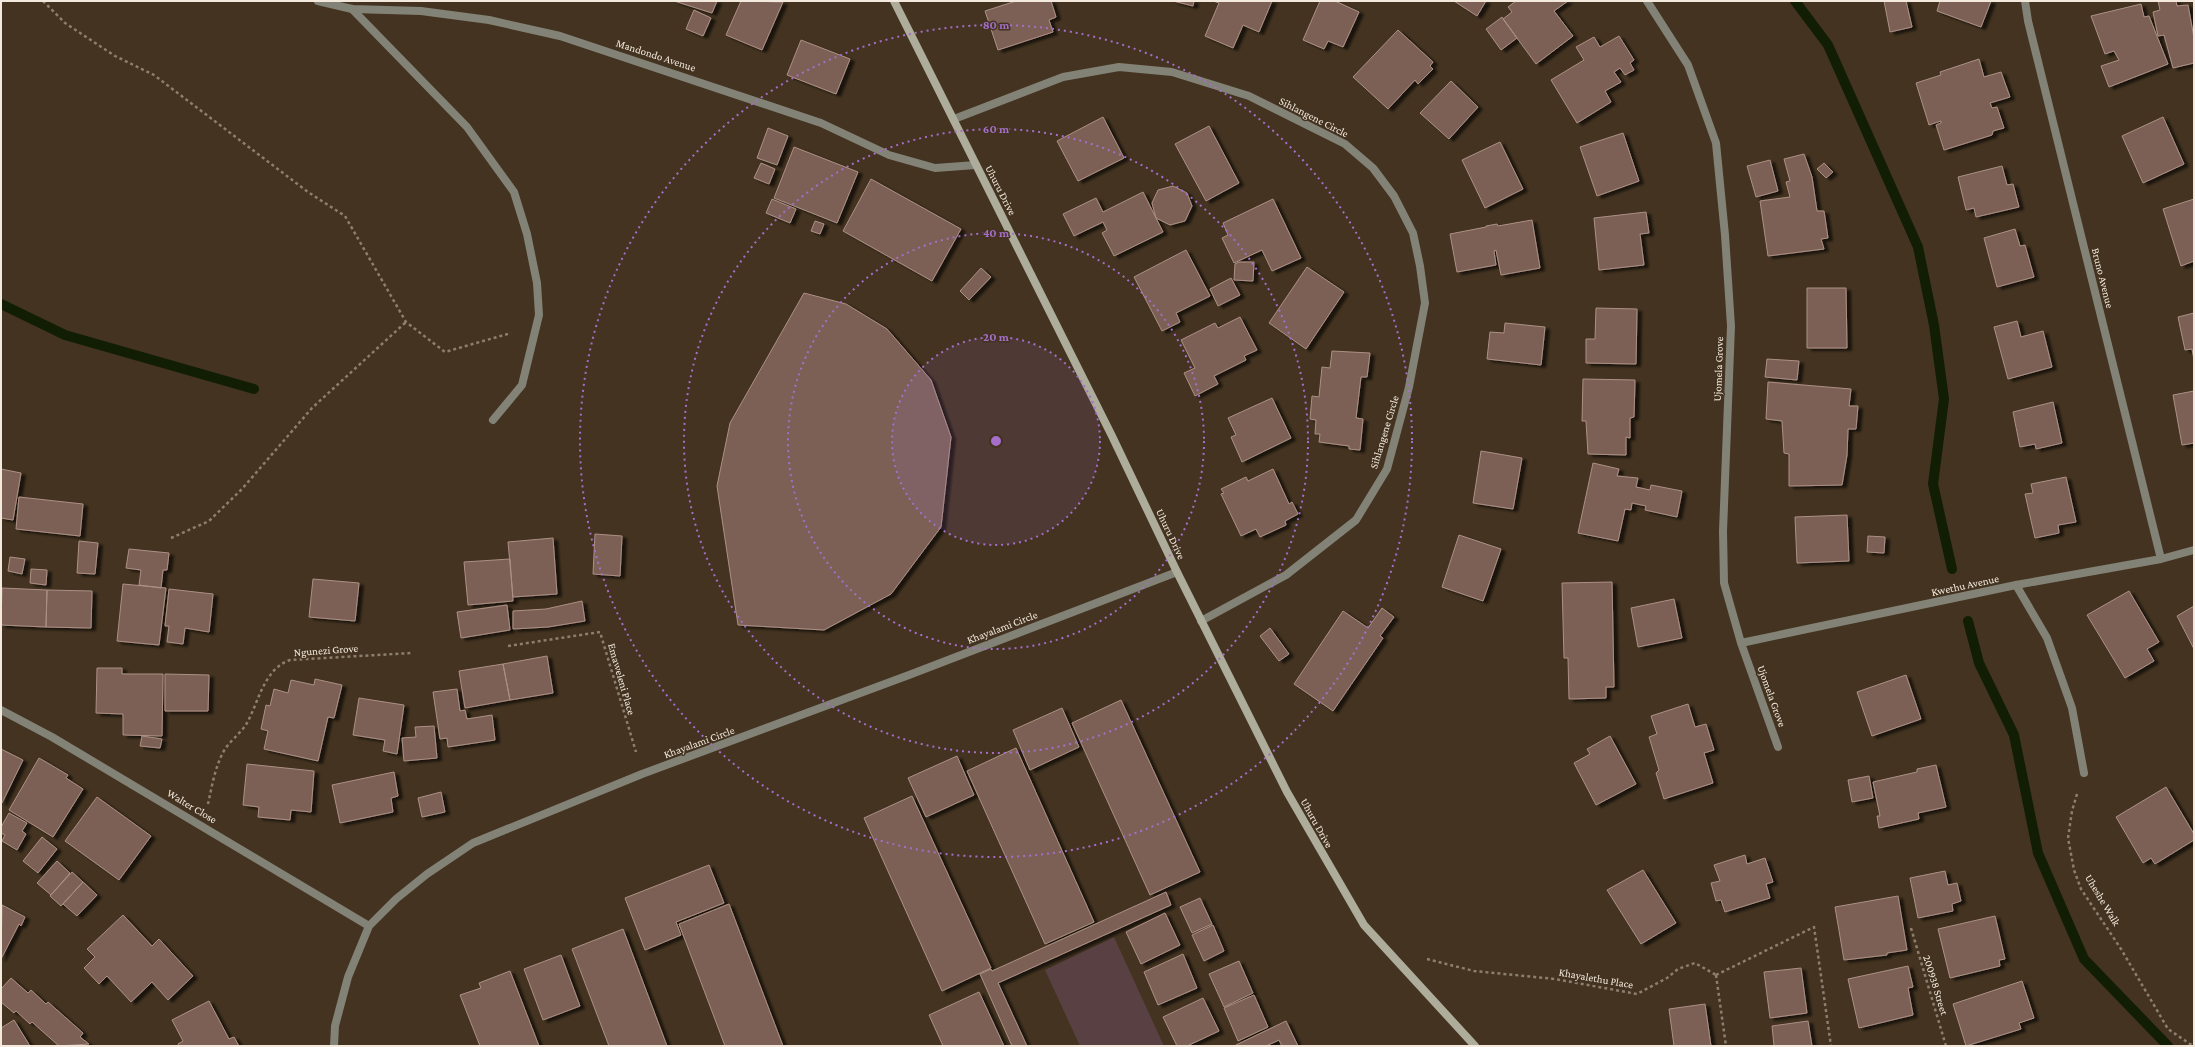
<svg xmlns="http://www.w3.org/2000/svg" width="2195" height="1047" viewBox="0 0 2195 1047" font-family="'Crimson Pro',serif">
<defs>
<filter id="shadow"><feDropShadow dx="4.5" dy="2.5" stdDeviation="1" flood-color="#0009"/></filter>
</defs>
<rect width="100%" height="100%" fill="#433320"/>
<!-- green -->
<path fill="#594042" d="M1114,937L1164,1046H1080L1045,970Z"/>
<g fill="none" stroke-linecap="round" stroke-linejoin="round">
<!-- stream -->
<path stroke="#111e04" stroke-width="10" d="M1795,1L1828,45L1918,247L1934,325L1944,399L1933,484L1952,569
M1,304L65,335L254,389
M1968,621L1979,663L2014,735L2038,853L2084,959L2168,1046"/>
</g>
<!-- building -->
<path fill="#7b6056" stroke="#ad9085" filter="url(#shadow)" d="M674,1H717L712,13Z
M741,1L783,2L762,50L726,35Z
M1016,1H1051L1056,17L1049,20L1053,32L998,50L985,11Z
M1173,1H1194L1193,6Z
M1213,1H1272L1259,32L1243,25L1233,48L1205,36L1219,3Z
M1320,1H1335L1359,12L1343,47L1328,41L1324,49L1303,40Z
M1454,1H1486L1477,16Z
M1516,1H1568L1554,11L1573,36L1536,64L1503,19L1512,12L1508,7Z
M1884,1H1906L1912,27L1890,32Z
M1940,1H1991L1981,27L1937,11Z
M2158,1H2176L2177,6L2188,5L2194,38V63L2173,68L2164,35L2158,36L2153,12L2160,10Z
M2141,4L2144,17L2149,16L2168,64L2109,87L2101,66L2119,60L2114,51L2105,54L2091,16Z
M694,10L711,18L703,36L686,29Z
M1502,17L1517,38L1501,50L1486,29Z
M1398,30L1433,62L1430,66L1433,69L1418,84L1415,80L1388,109L1353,77Z
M1619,36L1634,60L1630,63L1634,70L1625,75L1620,68L1614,72L1621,82L1605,91L1611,102L1577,123L1551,80L1584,60L1576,47L1594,37L1600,47Z
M801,40L850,59L836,94L787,75Z
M1979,59L1984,77L2001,72L2010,97L1990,103L1992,108L1997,107L2004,128L1993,131L1992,135L1944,150L1936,125L1941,123V121L1929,125L1916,83L1941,75L1940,72Z
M1451,81L1478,107L1449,139L1420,113Z
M1103,117L1124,158L1078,181L1057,141Z
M2163,117L2184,164L2143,183L2122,136Z
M1209,126L1239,183L1206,201L1175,144Z
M768,128L788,136L777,165L757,158Z
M1623,133L1639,181L1597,196L1580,147Z
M1500,142L1523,189L1485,208L1462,160Z
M794,147L858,172L837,223L774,198Z
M1804,154L1812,177L1817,211H1824L1828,238L1821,239L1824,249L1768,256L1760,201L1790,197L1786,182L1790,181L1784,159Z
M1770,160L1778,191L1756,197L1747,166Z
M761,163L775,169L769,184L754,178Z
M1824,163L1833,172L1826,178L1817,169Z
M2002,166L2007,185L2013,184L2019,207L1976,217L1974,208L1966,210L1958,177Z
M871,179L961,229L932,281L843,231Z
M1173,186L1187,193L1192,206L1185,221L1170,225L1156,218L1152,203L1158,190Z
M1143,192L1163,232L1114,256L1102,233L1107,230L1103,222L1074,236L1063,214L1096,198L1103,212Z
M772,199L796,209L790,223L766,213Z
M1273,199L1301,258L1272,271L1262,250L1234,263L1222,238L1228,235L1223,223Z
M2194,199V261L2181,266L2163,209Z
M1646,212L1649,233L1640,234L1644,265L1599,270L1594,218Z
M1532,220L1540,268L1501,275L1496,250L1494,251L1496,265L1457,272L1450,234L1486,227V226L1497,224L1498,226Z
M815,221L824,224L820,234L811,231Z
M2015,229L2020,246L2025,245L2034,277L1997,287L1984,238Z
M1186,250L1210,296L1176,313L1180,322L1162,331L1134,277Z
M1239,262H1254L1253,281L1234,280L1235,264Z
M1307,267L1344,292L1306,349L1269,323Z
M981,268L991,277L969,300L960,291Z
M1231,278L1240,295L1218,306L1210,289Z
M1807,288H1846L1847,348H1807Z
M804,293L846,304L887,329L931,380L951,437L941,527L891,594L824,630L738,625L717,486L730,423Z
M1596,308L1637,309L1636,364L1586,363V339H1595Z
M2194,313V360L2192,349L2185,350L2178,317Z
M1240,317L1257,350L1244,356L1246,360L1214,376L1218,384L1195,396L1184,373L1195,368L1181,340L1215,323L1218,328Z
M2017,321L2021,337L2043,331L2052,367L2008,379L1994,327Z
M1505,323L1545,327L1541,365L1487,359L1490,332L1504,333Z
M1332,351L1370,353L1367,377H1361L1356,418L1363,419L1360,450L1349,449V446L1319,442L1320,434H1315L1316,420L1310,419L1312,396L1319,397L1322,367L1330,368Z
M1767,359L1799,361L1797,380L1765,377Z
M1583,379L1635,380L1634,417L1630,418V438L1626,437V455L1588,454L1586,421H1582Z
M1768,382L1851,389L1849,406H1858L1856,429H1848L1847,455L1842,485L1789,486V454L1784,453L1782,421L1766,419Z
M2194,391V443L2182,445L2173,395Z
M1272,398L1291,438L1242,462L1231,437L1236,435L1228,418Z
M2053,402L2062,443L2036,449L2035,444L2020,447L2013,412Z
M1481,451L1522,458L1513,509L1473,503Z
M1593,463L1619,469L1617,476L1638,478L1636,487L1650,490L1651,485L1682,491L1677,517L1645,510L1646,506L1632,503L1631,510L1625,509L1618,541L1578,533Z
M1,469L21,473L13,520L1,518Z
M1273,469L1289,504L1292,502L1298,514L1285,521L1286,525L1260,537L1256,529L1241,536L1221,494L1224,493L1221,489L1246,477L1248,481Z
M2066,477L2076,522L2058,525L2059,533L2035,538L2025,494L2033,493L2031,484Z
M19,497L83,504L80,536L16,529Z
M1847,515L1849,561L1797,563L1795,517Z
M595,534L622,536L620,576L593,574Z
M1459,535L1501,549L1483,601L1442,587Z
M1868,536L1885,537L1884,553L1867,552Z
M553,538L557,594L513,597L508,542Z
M79,541L98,543L95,574L77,573Z
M129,549L169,553L167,570H163L161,588L139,585L141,570L126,568Z
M10,557L25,559L22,574L8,571Z
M510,559L513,601L468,605L464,562Z
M31,569L47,570L46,585L30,583Z
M313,579L359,583L355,621L309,617Z
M1612,582L1614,687H1606V698L1569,699L1568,658H1564L1562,583Z
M123,584L166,588L159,645L117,641Z
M2,588L47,590L46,627L1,625Z
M169,589L213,594L209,632L185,628L183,644L167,642L169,626H165Z
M47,590L92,591L91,628L46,627Z
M2129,591L2159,642L2147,649L2154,661L2125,678L2087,615Z
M1674,599L1682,638L1638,647L1631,608Z
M582,601L585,621L548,627L513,629V611L546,609Z
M507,605L510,630L461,638L457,612Z
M2194,606V649L2177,616Z
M1382,608L1394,617L1380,636L1383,638L1333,711L1294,684L1343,611L1368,628Z
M1270,628L1289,654L1279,661L1260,636Z
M547,656L553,693L510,700L503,664Z
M503,664L510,700L465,708L459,671Z
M97,668H122V674H163L162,736L123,735V714L96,713Z
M165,674L209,675L208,711H165Z
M1906,675L1921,719L1872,736L1857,692Z
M315,679L342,685L334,718L328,717L318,761L264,749L268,731L261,729L266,705L270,706L274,689L288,693L291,680L314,685Z
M457,689L460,711L465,710L467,719L492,715L495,740L448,747L447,738L440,739L433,692Z
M359,698L404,705L397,754L383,751L385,740L353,735Z
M1121,700L1200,872L1150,895L1072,723Z
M1688,704L1695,727L1706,724L1714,750L1704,753L1713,783L1664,799L1656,773L1659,770L1649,737L1657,734L1651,716Z
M1062,708L1079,747L1030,770L1013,730Z
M434,726L437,758L404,761L402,738L416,737L415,727Z
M142,736L162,739L160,748L140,746Z
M1610,736L1636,784L1596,805L1574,763L1590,754L1587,749Z
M1016,748L1094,922L1045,944L967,771Z
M1,749L23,760L2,803H1Z
M957,756L974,795L926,817L908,778Z
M39,758L68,775L66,778L83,789L53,837L9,810Z
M247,764L314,771L311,812L291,810L290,820L258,817L259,807L243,805Z
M1936,765L1946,807L1918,813L1919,819L1879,828L1877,816H1880L1873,782L1917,772V769Z
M394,772L398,796L391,798L393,812L340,823L332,785Z
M1869,776L1873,798L1852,802L1848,780Z
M2166,787L2194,834V840L2155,864L2151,858L2143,863L2116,817Z
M441,792L445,812L422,817L418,798Z
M912,796L991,968L942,991L864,818Z
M97,797L151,836L119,880L65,841Z
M9,813L27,823L22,831L26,834L17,850L2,841L5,835L1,833V827Z
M42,837L57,849L38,873L23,861Z
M1745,855L1747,864L1765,858L1773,882L1766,884L1770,898L1725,912L1721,900L1716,901L1711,883L1720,881L1714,865Z
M57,861L70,873L51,895L37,883Z
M709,865L724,903L676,922L681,935L645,950L625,898Z
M1643,870L1676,923L1641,944L1607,890Z
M1945,871L1948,885L1957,883L1961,901L1952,904L1953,911L1918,918L1910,878Z
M72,872L83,882L61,906L50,896Z
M83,882L97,895L77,916L63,904Z
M1166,892L1171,905L998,983L1027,1046H1012L980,974L991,969L992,971Z
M1898,896L1907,950L1887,953V955L1844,960L1835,907Z
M1200,898L1212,924L1192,933L1180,907Z
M729,904L783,1046H725L679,924Z
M2,905L25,917L21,926L19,924L1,959Z
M1165,913L1180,945L1141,964L1126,932Z
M123,915L152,946L159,939L193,976L168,1000L152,982L131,1002L107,976L99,984L84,968L95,957L87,949Z
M1995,916L2005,959L1999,960L2000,966L1950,978L1938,929Z
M1213,925L1224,951L1204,961L1192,935Z
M623,929L667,1046H609L572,949Z
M1183,954L1197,988L1158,1005L1144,972Z
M561,955L580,1006L543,1020L524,969Z
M1239,961L1253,993L1224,1007L1209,974Z
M1908,966L1913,987L1908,988L1913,1015L1859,1028L1848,979Z
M1801,968L1807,1013L1770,1018L1764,972Z
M510,971L539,1046H480L460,995L481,988L479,983Z
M11,978L28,993L31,990L46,1004L48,1002L83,1033L80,1037L89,1044L59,1046L32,1022L30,1024L16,1011L14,1013L1,1002V989Z
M2022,981L2034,1018L2019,1023L2021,1029L1966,1046L1953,1004Z
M979,992L1004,1046H943L929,1015Z
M1254,995L1268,1027L1238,1041L1224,1008Z
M1203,998L1219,1031L1187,1046H1177L1163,1017Z
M209,1001L229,1039L234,1037L239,1046H179L178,1044L183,1041L172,1020Z
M1705,1004L1711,1046H1674L1669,1009Z
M14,1020L30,1046H1V1028Z
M1286,1021L1298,1046H1282L1279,1040L1266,1046H1234Z
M1808,1021L1812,1046H1774L1772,1026Z"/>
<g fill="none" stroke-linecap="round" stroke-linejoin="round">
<!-- path -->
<path stroke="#8d7f6f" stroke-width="2.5" stroke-dasharray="3 3" stroke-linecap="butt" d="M43,1L65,23L115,56L154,75L308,192L345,216L406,322L445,352L511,333
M171,538L209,521L242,489L312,408L406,322
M508,646L600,632L636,752
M2077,794L2072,811L2068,838L2074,870L2081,889L2121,949L2168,1029L2193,1046
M208,804C212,786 215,766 225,749C231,740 241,733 247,723C259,701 264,669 290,660L412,653
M1911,928L1946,1046
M1427,959L1474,971L1555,979L1637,994L1667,978L1678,969L1695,963L1716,975
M1716,975L1814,927L1831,1046
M1716,975L1726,1046"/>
<!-- lane -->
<path stroke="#838276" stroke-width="8" d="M352,9L467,127L514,192L527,234L537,283L539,315L522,385L493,420
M2016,585L2047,638L2072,708L2084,773"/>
<!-- street -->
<path stroke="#838276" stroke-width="8" d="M318,1L352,9L421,11L489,20L560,36L821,123L889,155L935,168L976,165
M1647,1L1688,65L1716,143L1725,235L1731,326L1723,531L1724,583L1741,643L1778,747
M2025,1L2028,21L2161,559
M954,119L1063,77L1119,67L1172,72L1249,96L1345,144L1373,168L1394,196L1413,233L1420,266L1425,303L1409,387L1387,469L1356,520L1286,575L1201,621
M1741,643L2016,585L2161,559L2194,550
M1,710L52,737L369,926
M334,1046L335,1026L348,977L369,926L396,899L427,874L473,843L642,774L909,675L1177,572"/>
<!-- secondary -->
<path stroke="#aeac9a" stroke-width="8" d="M894,1L1112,436L1177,572L1287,792L1364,925L1475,1046"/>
</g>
<!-- distance rings -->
<circle cx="996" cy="441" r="104" fill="#a56eca" fill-opacity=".12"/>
<g fill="none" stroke="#a56eca" stroke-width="2" stroke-dasharray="2 4">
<circle cx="996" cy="441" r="104"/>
<circle cx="996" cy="441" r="208"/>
<circle cx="996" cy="441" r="312"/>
<circle cx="996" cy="441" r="416"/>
</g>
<g text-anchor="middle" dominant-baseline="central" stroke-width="3" stroke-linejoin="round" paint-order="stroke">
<!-- street labels -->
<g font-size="11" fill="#f3e9dd" stroke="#433320">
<text transform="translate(656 55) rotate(18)">Mandondo Avenue</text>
<text transform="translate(1314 117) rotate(27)">Sihlangene Circle</text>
<text transform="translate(1001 190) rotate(63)">Uhuru Drive</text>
<text transform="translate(2103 278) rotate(76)">Bruno Avenue</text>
<text transform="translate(1718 369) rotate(-88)">Ujomela Grove</text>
<text transform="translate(1384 432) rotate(-73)">Sihlangene Circle</text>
<text transform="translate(1171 534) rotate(65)">Uhuru Drive</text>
<text transform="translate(1965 585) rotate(-12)">Kwethu Avenue</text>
<text transform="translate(1002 627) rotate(-21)">Khayalami Circle</text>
<text transform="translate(326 650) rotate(-4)">Ngunezi Grove</text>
<text transform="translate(622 679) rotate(74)">Emaweleni Place</text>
<text transform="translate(1772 696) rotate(70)">Ujomela Grove</text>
<text transform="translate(699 742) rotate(-20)">Khayalami Circle</text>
<text transform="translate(192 806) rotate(31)">Walter Close</text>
<text transform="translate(1317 823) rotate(61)">Uhuru Drive</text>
<text transform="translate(2103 900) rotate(59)">Uheshe Walk</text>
<text transform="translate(1596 978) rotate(10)">Khayalethu Place</text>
<text transform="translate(1936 985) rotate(73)">200938 Street</text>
</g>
</g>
<circle cx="996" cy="441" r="6" fill="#a56eca" stroke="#433320" stroke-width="2"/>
<g font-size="12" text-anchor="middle" font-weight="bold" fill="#a56eca" stroke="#433320" stroke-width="3" stroke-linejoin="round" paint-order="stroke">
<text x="996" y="29">80 m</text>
<text x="996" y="133">60 m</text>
<text x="996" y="237">40 m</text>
<text x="996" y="341">20 m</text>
</g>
<!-- border -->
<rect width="2195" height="1047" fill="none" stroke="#f3e9dd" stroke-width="4"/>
</svg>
